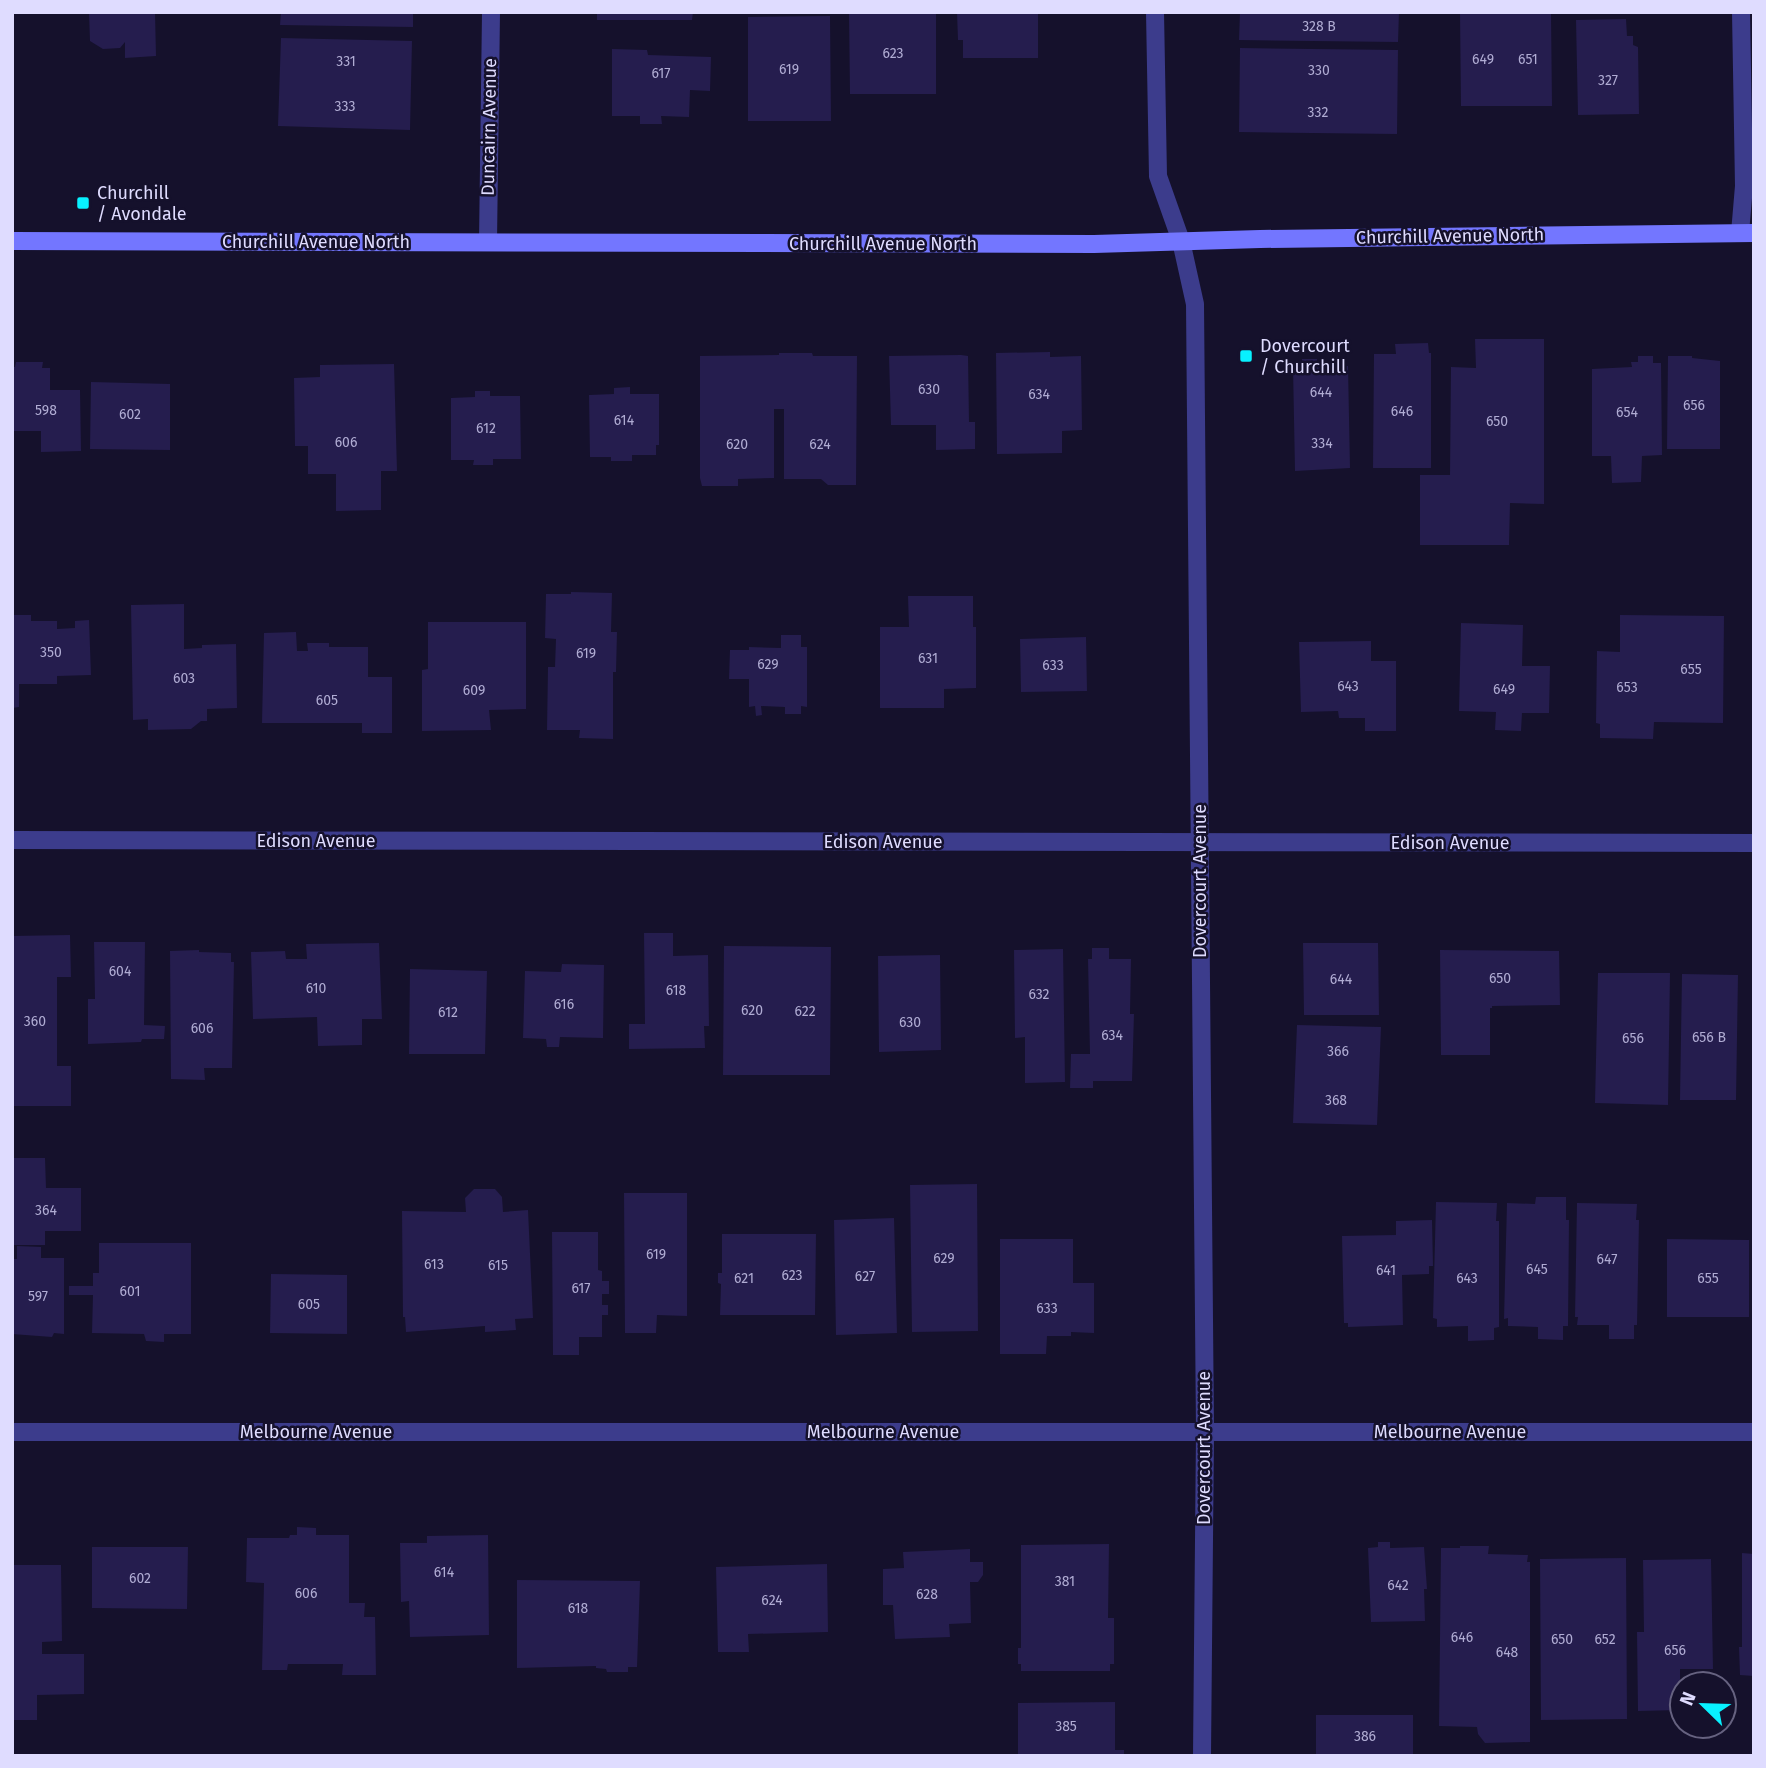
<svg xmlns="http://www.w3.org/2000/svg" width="1766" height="1768" viewBox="0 0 1766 1768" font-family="'Fira Sans',sans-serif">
<rect width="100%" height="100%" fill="#15112c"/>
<!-- building -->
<path fill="#251d4e" d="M89,12H155L156,56L125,58V42L120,48L103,49L90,41Z
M281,12H413V27L280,25Z
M597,12H693L692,20H597Z
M849,12H936V94H850Z
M957,12H1038V58H963V40H958Z
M1240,12H1399L1398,42L1239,40Z
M1460,12H1551L1552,106H1461Z
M830,16L831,121H748V17Z
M1626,19L1627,36H1633V45L1638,47L1639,114L1578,115L1576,20Z
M281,38L412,41L410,130L278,126Z
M1240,48L1398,50L1397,134L1239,132Z
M612,49L647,50L648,55L711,57L710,91L690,90L689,117L661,116L662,124H640V116H612Z
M1475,339H1544V504L1510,503L1509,545H1420V475H1450L1451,367L1476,368Z
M1428,343L1429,353H1431V468H1373L1374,354H1396L1395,344Z
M1050,352V357L1081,356L1082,430L1062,431V453L997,454L996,353Z
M779,353H812L813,356H857L856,485H828L821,479H784V409H774V478L738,479V486H702L700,478V356L779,355Z
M961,355L968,356L969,422H975V449L936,450V425H891L889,356Z
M1638,356H1653V363H1661L1662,455L1642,456L1641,482L1612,483L1611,456H1592V369L1632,367L1631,362H1638Z
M1668,356H1692V358L1720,361V449H1667Z
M1302,359H1317V367L1348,366L1350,468L1295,471L1293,367H1302Z
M16,362H43L42,368H50V390H80L81,451L41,452V431H12V367H15Z
M394,364L397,471H381V510L336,511V474H308V446H295L294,378L320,377V365Z
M91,382L170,384V450L90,449Z
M630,387V394H659V445H656V455H632V461H611V457H590L589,395L614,394V388Z
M475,391H490V396H520L521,459H493V465H473L474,460H451V398L475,397Z
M571,592L612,593L611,632H617L616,672H613V739L579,738L580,730H547L548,667H555L556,639L545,638L546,594H571Z
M908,596H973V627H976V688L944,689V708H880V627H909Z
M184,604V649L202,648V645L236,644L237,708L207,709V721H201L191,729L148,730V719L133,720L131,605Z
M12,615H31V621H57V629L75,628V621L89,620L91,675L57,676V684H19V707L12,708Z
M1620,615L1724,616L1723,723L1654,722L1653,739L1600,738V724L1596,723L1597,651L1620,652Z
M428,622H526V709L489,710L491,730L422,731V670L428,669Z
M1461,623L1523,625L1522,666H1550L1549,713H1522L1521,731L1495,730L1496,712L1459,711Z
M296,632L297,651H308L307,643H329V647H368V677H392V733H362V723H262L264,633Z
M781,635H801V647H807V707L801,706V714H785V707L761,706L762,715L756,716L755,706L749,707V679H729L730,650H749V647L781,648Z
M1086,637L1087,691L1021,692L1020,639Z
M1371,641V661H1396V731H1365V718H1339L1338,711L1301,712L1299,642Z
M644,933H673V956L708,955L709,1026H704L705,1048L629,1049V1024H645Z
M70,935L71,977H57V1066H71V1106H12V936Z
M94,942H145L144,1025L165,1026L164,1039H142L141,1042L88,1044V999H95Z
M379,943L382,1019H362V1045L318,1046L317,1017L253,1019L251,952L285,951L286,959H307L306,944Z
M1303,943H1378L1379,1015H1304Z
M724,946L831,947L830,1075H723Z
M1092,948H1109V959H1131L1130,1014H1134L1132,1081H1093V1088H1070L1071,1054H1090L1088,959H1092Z
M1063,949L1065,1082L1025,1083V1037L1015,1038L1014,950Z
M199,950V952L231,953V962H234L232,1068H204L205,1080L171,1079L170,951Z
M1440,950L1559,951L1560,1005L1492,1006V1008H1490V1055H1441Z
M940,955L941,1050L879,1052L878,956Z
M562,964L604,965L603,1038L560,1037L559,1047H547L546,1039L523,1038L525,971L561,972Z
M410,969L487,971L485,1054H409Z
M1598,973H1670L1668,1105L1595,1103Z
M1682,974L1738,975L1736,1100H1680Z
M1297,1025L1381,1027L1377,1125L1293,1123Z
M12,1158H45L46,1188H81V1231H45V1245H12Z
M977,1184L978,1331L912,1332L910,1185Z
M474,1189H495L502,1197L503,1212L528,1210L533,1318L515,1319L516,1330L485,1332V1326L406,1332L405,1317H403L402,1211L466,1212L465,1198Z
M624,1193H687V1316L657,1315L656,1333H625Z
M1536,1197H1566V1220H1569L1568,1326H1563V1340L1538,1339V1327L1508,1326V1318L1504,1319L1507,1203L1535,1204Z
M1436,1202L1497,1203L1496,1221H1499V1327L1494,1328V1340L1468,1341V1326L1437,1327V1319L1433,1318Z
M1577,1203L1637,1204L1636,1220H1639L1637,1325H1634V1339H1609V1325H1577L1578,1317H1575Z
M894,1218L897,1333L836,1335L834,1220Z
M1432,1220L1433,1266H1429V1274L1402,1275L1403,1325L1348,1327V1323H1344L1342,1236L1396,1235V1221Z
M552,1232H598V1270L602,1271V1281H609V1294H602V1305H608V1315H602V1337H579V1355H553Z
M722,1234H816L815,1315H720L721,1284L718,1283V1273H722Z
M1000,1239H1073V1283H1094V1333L1071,1332V1336H1047L1046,1354H1000Z
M1667,1239L1749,1240V1317H1667Z
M99,1243H191V1334H164V1342L146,1341L144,1334L92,1333L93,1295H69V1286H93V1273H99Z
M17,1246L41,1247V1258H64V1334L54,1333L52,1337L12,1334V1259H17Z
M271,1274L347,1275V1334L270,1333Z
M297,1527L316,1528V1535H349V1603H365L364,1617H375L376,1675H342L343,1664H288L287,1670H262L264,1583L246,1582L247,1538H289L290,1535H297Z
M488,1535L489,1635L410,1637L409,1601L401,1602L400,1543H427V1536Z
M1378,1542H1390V1548L1424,1547L1427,1589H1424L1425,1621L1371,1622L1368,1548L1378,1547Z
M1109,1544L1108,1618H1114V1664H1110V1671H1021V1664H1018V1648H1021V1545Z
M1460,1546H1489L1488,1554L1528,1555L1527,1562H1530V1742L1485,1743L1478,1734L1477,1727L1439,1726L1441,1548H1460Z
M92,1547H188L187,1609L92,1608Z
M970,1549V1562H983V1575L978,1582H970L971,1623L949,1624L950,1637L895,1639L893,1605H883V1569L904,1568L903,1552Z
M1742,1553L1754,1554V1676L1740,1675L1739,1647H1742Z
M1626,1558L1627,1719L1541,1720L1540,1559Z
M1711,1559L1713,1669H1680V1710L1638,1711L1637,1632H1644L1643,1560Z
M827,1564L828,1632L748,1634L749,1652H718L716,1567Z
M12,1565H61L62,1641L42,1642V1654H84V1694L37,1695V1720H12Z
M517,1580L640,1581L637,1667H628V1672H607L606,1669L596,1668V1666L517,1668Z
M1115,1702V1750H1124V1756H1018V1703Z
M1316,1715H1413V1756H1316Z"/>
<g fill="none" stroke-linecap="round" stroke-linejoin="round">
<!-- minor -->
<path stroke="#3c3c8c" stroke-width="18" d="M1155,12L1158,176L1181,241
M1740,233L1744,186L1741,12
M488,242L491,12
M12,840L1754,843
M12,1432H1754"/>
<!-- tertiary -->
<path stroke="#3c3c8c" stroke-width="18" d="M1181,241L1195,304L1205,1432L1202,1756"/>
<!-- secondary -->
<path stroke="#7376ff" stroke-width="18" d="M12,241L1094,244L1260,239L1754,233"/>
</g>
<!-- markers -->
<g fill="#08f1ff" stroke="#15112c" stroke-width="2.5">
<rect x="76" y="196" width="14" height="14" rx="3.5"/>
<rect x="1239" y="349" width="14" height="14" rx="3.5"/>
</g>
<g text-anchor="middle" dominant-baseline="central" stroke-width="5" stroke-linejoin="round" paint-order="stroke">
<!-- number labels -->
<g font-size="14" fill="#b0acd3">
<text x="1319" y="26">328 B</text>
<text x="893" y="53">623</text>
<text x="1483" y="59">649</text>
<text x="1528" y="59">651</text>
<text x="346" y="61">331</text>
<text x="789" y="69">619</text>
<text x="1319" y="70">330</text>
<text x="661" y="73">617</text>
<text x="1608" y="80">327</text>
<text x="345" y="106">333</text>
<text x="1318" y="112">332</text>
<text x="929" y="389">630</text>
<text x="1321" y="392">644</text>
<text x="1039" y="394">634</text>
<text x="1694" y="405">656</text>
<text x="46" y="410">598</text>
<text x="1402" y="411">646</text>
<text x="1627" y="412">654</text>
<text x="130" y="414">602</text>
<text x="624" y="420">614</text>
<text x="1497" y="421">650</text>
<text x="486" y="428">612</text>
<text x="346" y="442">606</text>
<text x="1322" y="443">334</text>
<text x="737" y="444">620</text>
<text x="820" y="444">624</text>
<text x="51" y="652">350</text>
<text x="586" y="653">619</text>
<text x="928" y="658">631</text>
<text x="768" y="664">629</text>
<text x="1053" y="665">633</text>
<text x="1691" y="669">655</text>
<text x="184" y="678">603</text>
<text x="1348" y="686">643</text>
<text x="1627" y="687">653</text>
<text x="1504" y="689">649</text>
<text x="474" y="690">609</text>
<text x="327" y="700">605</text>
<text x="120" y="971">604</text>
<text x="1500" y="978">650</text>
<text x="1341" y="979">644</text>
<text x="316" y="988">610</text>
<text x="676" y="990">618</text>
<text x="1039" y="994">632</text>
<text x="564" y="1004">616</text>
<text x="752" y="1010">620</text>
<text x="805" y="1011">622</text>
<text x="448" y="1012">612</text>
<text x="35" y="1021">360</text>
<text x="910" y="1022">630</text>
<text x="202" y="1028">606</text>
<text x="1112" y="1035">634</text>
<text x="1709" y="1037">656 B</text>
<text x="1633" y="1038">656</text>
<text x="1338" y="1051">366</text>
<text x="1336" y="1100">368</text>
<text x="46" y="1210">364</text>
<text x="656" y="1254">619</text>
<text x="944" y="1258">629</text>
<text x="1607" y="1259">647</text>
<text x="434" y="1264">613</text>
<text x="498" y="1265">615</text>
<text x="1537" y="1269">645</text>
<text x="1386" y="1270">641</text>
<text x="792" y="1275">623</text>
<text x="865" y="1276">627</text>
<text x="744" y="1278">621</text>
<text x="1467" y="1278">643</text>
<text x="1708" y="1278">655</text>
<text x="581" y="1288">617</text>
<text x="130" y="1291">601</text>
<text x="38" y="1296">597</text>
<text x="309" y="1304">605</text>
<text x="1047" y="1308">633</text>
<text x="444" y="1572">614</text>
<text x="140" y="1578">602</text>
<text x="1065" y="1581">381</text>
<text x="1398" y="1585">642</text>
<text x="306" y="1593">606</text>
<text x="927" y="1594">628</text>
<text x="772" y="1600">624</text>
<text x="578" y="1608">618</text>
<text x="1462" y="1637">646</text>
<text x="1562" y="1639">650</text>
<text x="1605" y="1639">652</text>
<text x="1675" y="1650">656</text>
<text x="1507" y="1652">648</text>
<text x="1066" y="1726">385</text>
<text x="1365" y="1736">386</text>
</g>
<!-- street labels -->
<g font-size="18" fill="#dfdcff" stroke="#15112c">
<text transform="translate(489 127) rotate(-89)">Duncairn Avenue</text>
<text transform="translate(1450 236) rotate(-1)">Churchill Avenue North</text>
<text x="316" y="242">Churchill Avenue North</text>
<text x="883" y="244">Churchill Avenue North</text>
<text x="316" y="841">Edison Avenue</text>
<text x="883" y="842">Edison Avenue</text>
<text x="1450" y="843">Edison Avenue</text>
<text transform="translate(1200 881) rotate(-90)">Dovercourt Avenue</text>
<text x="316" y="1432">Melbourne Avenue</text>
<text x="883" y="1432">Melbourne Avenue</text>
<text x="1450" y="1432">Melbourne Avenue</text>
<text transform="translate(1204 1448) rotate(-90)">Dovercourt Avenue</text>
</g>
<!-- poi labels -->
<g font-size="18" fill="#dfdcff" stroke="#15112c" text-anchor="start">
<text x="97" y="193">Churchill<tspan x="97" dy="21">/ Avondale</tspan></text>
<text x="1260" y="346">Dovercourt<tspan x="1260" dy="21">/ Churchill</tspan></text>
</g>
</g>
<!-- border -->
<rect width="1766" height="1768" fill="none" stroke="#dfdcff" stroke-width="28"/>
<!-- north arrow -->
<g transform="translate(1703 1705) rotate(293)"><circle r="33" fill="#15112c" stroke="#666280" stroke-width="2"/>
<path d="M0-5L12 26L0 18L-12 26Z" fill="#08f1ff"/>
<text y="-10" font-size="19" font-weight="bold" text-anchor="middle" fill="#dfdcff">N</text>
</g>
</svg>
